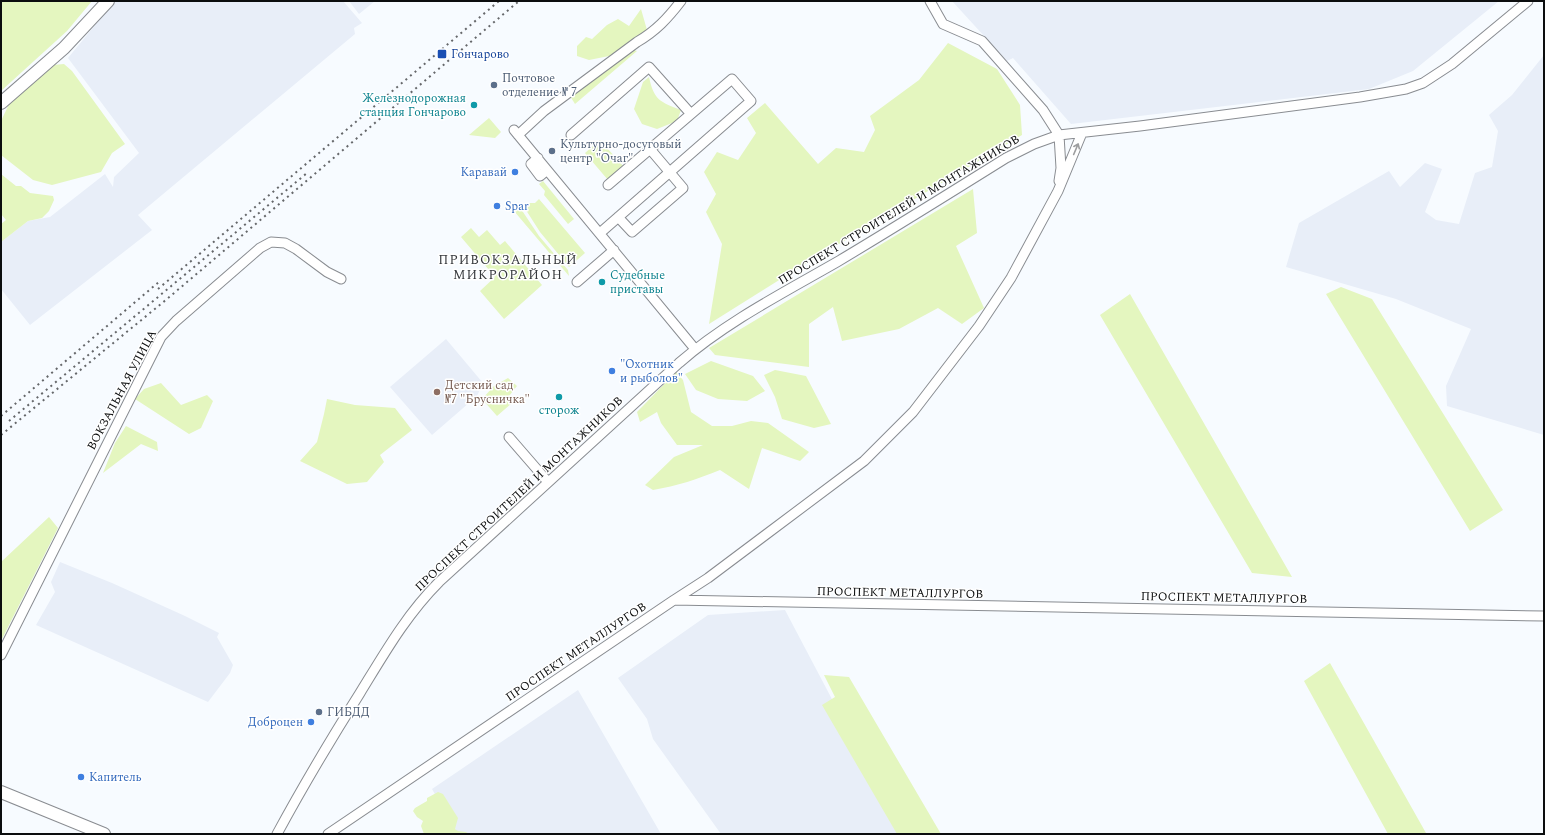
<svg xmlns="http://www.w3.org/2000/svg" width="1545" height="835" viewBox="0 0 1545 835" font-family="Spectral,serif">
<rect width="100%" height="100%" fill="#f7fbff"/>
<!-- built -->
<path fill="#e8eef8" d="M115,1H343L362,23L354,28L355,34L138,215L152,230L30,325L1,289V242L28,221L50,217L105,174L113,187L114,177L139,153L68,58Z
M349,1H375L359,14Z
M952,1H1499L1413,71L1369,89L1071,124L1013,58L1007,61Z
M1544,55V435L1447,406L1446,386L1471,329L1396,299L1286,267L1299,223L1389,171L1400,187L1425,163L1442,169L1425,212L1436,220L1459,224L1475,173L1492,167L1498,131L1489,115L1512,95Z
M446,339L483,383L477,396L432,435L390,387Z
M60,562L112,583L185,616L219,633L217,637L233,665L230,673L208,702L36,625L55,592L51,582Z
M785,610L903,834H721L653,739L647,719L618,678L708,615Z
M578,690L661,834H458L432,789Z"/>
<!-- green -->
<path fill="#e4f6bf" d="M1,1H92L67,31L1,91Z
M641,9L647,30L619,54L589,60L577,56V46L586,37L592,39L607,25L618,19L629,26Z
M948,43L997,69L1020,105L1022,135L792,272L709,324L722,244L706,212L716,194L704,172L717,152L738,160L756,133L747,118L765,103L818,164L836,148L864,152L875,130L870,116L919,80Z
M634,50L637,51L575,104L570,96Z
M64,64L72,71L125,144L112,153L101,172L52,185L33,180L1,155V121L10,102L53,65Z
M649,77C654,100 660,102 681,110L677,121L657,129L642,124L634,109L643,82Z
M489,118L501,132L495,138L469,135Z
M600,140L624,167L608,180L585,153Z
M1,174L16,186H21L30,193L53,196L54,200L49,211L42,218L28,221L1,242V224L6,220L1,214Z
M543,181L574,219L568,224L544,195L545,191L539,184Z
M973,189L977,233L956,246L984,308L962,324L938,308L899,329L842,341L833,307L809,324V367L715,355L709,348Z
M539,199L585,253L569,267L540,232L524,207L528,203H535Z
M521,209L539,236L568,270L569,276L514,211Z
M471,228L479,237L487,230L500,245L505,241L542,285L504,319L480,291L495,277L461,237Z
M1341,287L1372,299L1503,510L1470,531L1326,294Z
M1130,294L1292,577L1252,573L1100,315Z
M711,361L753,376L765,391L747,401L718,399L696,390L685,374Z
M775,370L806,376L831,424L814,428L782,419L775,397L764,375Z
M676,372L683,380L691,412L712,426H732L751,421L768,423L809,452L800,461L762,448L749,489L720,470C698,479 677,486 653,490L645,485L674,457L703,445H677L661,423L657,412L640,422L637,412Z
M508,378L517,386L509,396L512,403L497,416L482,399L494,386Z
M161,383L181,405L207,395L213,401L201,428L189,434L135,399L144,389Z
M327,399L355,405L395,408L412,430L380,455L384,462L367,482L347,484L300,461L317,442L324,414Z
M126,426L157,442L158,451L141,444L103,473L115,443Z
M49,517L58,528L1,641V562Z
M1330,663L1426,833L1388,834L1304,681Z
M824,675L849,677L941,834H897L822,705L835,697Z
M438,792L443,794L458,818L455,829L458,831L466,832L469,834H424L421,826L423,821L417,817L413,811L415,808L427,801V798Z"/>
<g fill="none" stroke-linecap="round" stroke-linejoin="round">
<defs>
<path id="minor" d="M930,1L943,24L982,41L1043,110L1059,135L1061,168L1059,181
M514,130L695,349
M518,135L544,111L637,42C656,31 668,18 681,1
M571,135L649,67L691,114
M538,158L531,164L540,176L547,170
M618,217L632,232L683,188L650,149
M600,233L751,101L732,79L608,185
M577,282L614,250
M509,437L548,482
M674,600L708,578L864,461L913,412L979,326L1011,278L1058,191L1082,133
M1,655L161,337L176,321L260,248L271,242L285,243L296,249L327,272L341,279
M277,834C303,786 331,739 360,693C384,654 406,615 439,582L679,363C726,322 783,293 837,262C894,228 950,193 1006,158L1034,144L1059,135L1140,126L1360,97L1406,89L1423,83L1452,64L1528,1
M328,834L674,600L1544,616"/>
<path id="major" d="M1,103L64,48L108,1
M1,792L104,834"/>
</defs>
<!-- minor casing -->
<use href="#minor" stroke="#898c91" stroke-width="11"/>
<!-- major casing -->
<use href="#major" stroke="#898c91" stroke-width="14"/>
<!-- minor -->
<use href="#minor" stroke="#fff" stroke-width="9"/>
<!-- major -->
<use href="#major" stroke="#fff" stroke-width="12"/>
<!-- rail -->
<path stroke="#65676a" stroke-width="2" stroke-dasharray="2 4" stroke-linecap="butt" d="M158,289L499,1
M1,416L160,281
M9,421L307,173
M1,435L167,299L519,1"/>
</g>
<!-- one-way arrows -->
<defs><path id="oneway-shaft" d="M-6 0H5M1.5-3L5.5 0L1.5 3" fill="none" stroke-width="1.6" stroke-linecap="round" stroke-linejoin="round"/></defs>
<use stroke="#9d9e9f" href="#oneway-shaft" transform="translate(1076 149) rotate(-67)"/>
<!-- markers -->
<rect fill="#1a4fb4" stroke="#fff" stroke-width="1.5" x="437" y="49" width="10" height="10" rx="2"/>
<g fill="#5c6f8a" stroke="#fff" stroke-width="1.5">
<circle cx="494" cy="85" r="4"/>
<circle cx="552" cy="151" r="4"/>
<circle cx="319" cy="712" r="4"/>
</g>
<g fill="#0f9aa8" stroke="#fff" stroke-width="1.5">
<circle cx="474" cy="105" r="4"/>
<circle cx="602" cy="282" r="4"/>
<circle cx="559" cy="397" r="4"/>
</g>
<g fill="#3f7fe0" stroke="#fff" stroke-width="1.5">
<circle cx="515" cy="172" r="4"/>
<circle cx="497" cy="206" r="4"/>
<circle cx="612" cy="371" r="4"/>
<circle cx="311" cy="722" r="4"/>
<circle cx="81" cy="777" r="4"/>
</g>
<circle fill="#8d6e63" stroke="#fff" stroke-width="1.5" cx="437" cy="392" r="4"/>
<g text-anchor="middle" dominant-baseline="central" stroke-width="3" stroke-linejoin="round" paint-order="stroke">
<!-- transit labels -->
<g font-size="12" fill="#164399" stroke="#fff" text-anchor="start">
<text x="451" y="54">Гончарово</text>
</g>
<!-- service labels -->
<g font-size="12" fill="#4e5e75" stroke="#fff" text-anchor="start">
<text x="502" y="78">Почтовое<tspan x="502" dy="14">отделение № 7</tspan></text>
<text x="560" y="144">Культурно-досуговый<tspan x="560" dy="14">центр "Очаг"</tspan></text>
<text x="327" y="712">ГИБДД</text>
</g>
<!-- culture labels -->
<g font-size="12" fill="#0d838f" stroke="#fff" text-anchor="end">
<text x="466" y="98">Железнодорожная<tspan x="466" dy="14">станция Гончарово</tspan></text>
<text x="610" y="275" text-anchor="start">Судебные<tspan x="610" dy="14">приставы</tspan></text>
<text x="559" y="410" text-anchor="middle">сторож</text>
</g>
<!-- shop labels -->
<g font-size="12" fill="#366cbe" stroke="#fff" text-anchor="start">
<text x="507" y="172" text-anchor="end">Каравай</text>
<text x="505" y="206">Spar</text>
<text x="620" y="364">"Охотник<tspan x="620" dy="14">и рыболов"</tspan></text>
<text x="303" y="722" text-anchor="end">Доброцен</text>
<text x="89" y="777">Капитель</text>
</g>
<!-- street labels -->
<g font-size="12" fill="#0b0d0e" stroke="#fff">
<text transform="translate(899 210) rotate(-31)">ПРОСПЕКТ СТРОИТЕЛЕЙ И МОНТАЖНИКОВ</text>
<text transform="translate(122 390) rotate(-62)">ВОКЗАЛЬНАЯ УЛИЦА</text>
<text transform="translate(519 494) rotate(-43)">ПРОСПЕКТ СТРОИТЕЛЕЙ И МОНТАЖНИКОВ</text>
<text transform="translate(900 593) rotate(1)">ПРОСПЕКТ МЕТАЛЛУРГОВ</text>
<text transform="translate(1224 598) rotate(1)">ПРОСПЕКТ МЕТАЛЛУРГОВ</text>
<text transform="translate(576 652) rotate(-34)">ПРОСПЕКТ МЕТАЛЛУРГОВ</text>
</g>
<!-- education labels -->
<g font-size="12" fill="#785e54" stroke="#fff" text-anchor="start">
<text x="445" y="385">Детский сад<tspan x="445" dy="14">№7 "Брусничка"</tspan></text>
</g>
<!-- neighbourhood labels -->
<g font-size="13" letter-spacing="1" fill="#36393d" stroke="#fff">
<text x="508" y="260">ПРИВОКЗАЛЬНЫЙ<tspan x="508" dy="15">МИКРОРАЙОН</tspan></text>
</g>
</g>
<!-- border -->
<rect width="1545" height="835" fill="none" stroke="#0b0d0e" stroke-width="4"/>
</svg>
